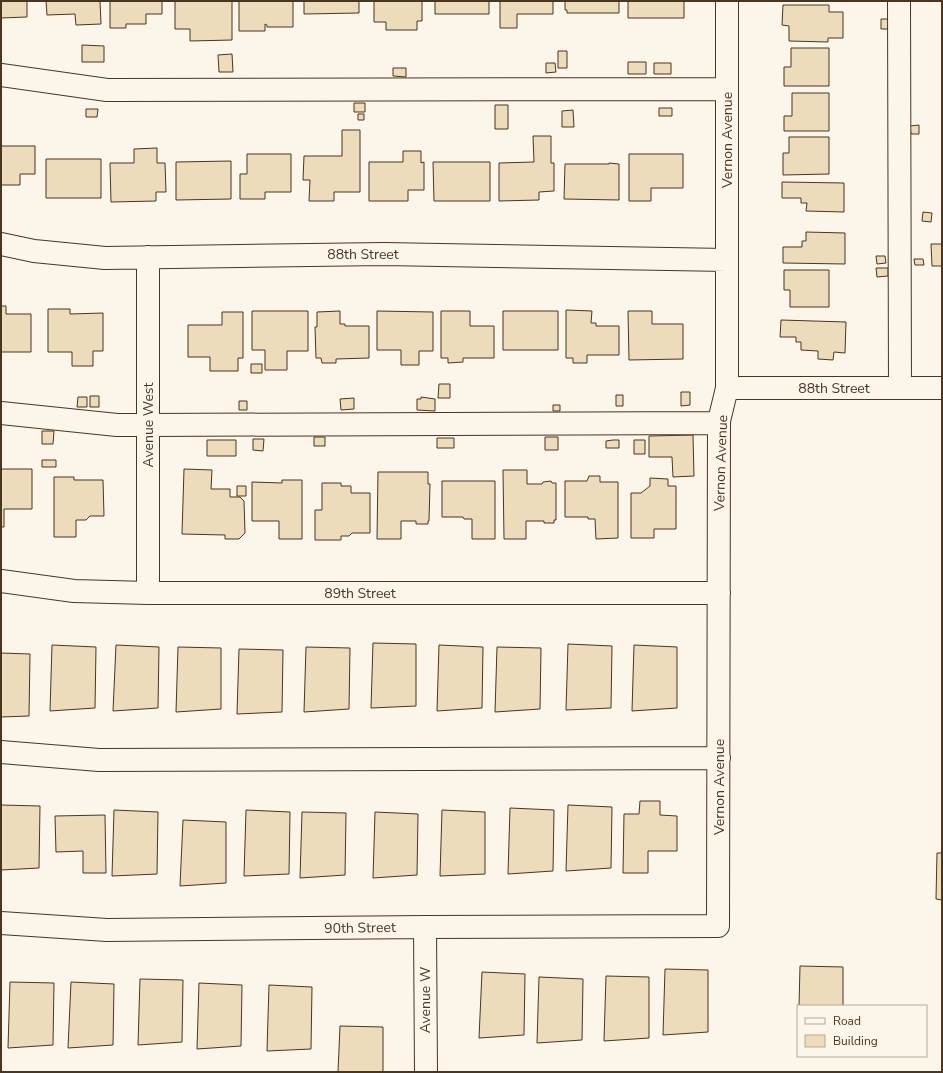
<svg xmlns="http://www.w3.org/2000/svg" width="943" height="1073" viewBox="0 0 943 1073" font-family="'Nunito Sans',sans-serif">
<rect width="100%" height="100%" fill="#fbf6e9"/>
<!-- building -->
<path fill="#ecdcbc" stroke="#4a3520" d="M1,1H27V17L1,18Z
M46,1H100L101,24L76,25L75,14L47,15Z
M110,1H162V14H146V24H126V28H110Z
M175,1H232V40L190,41V29H175Z
M239,1H293V27H267V25L265,24V31H239Z
M304,1H359V13L304,14Z
M374,1H422V21H417V30H386V22H374Z
M435,1H489V14H435Z
M500,1H553V14H517V28H500Z
M565,1H619V13H567V10H565Z
M628,1H684V18H628Z
M783,5H829V12H843V38H828V42L789,41V26L782,25Z
M881,19H889V29H881Z
M82,45L104,46V62H82Z
M791,48H829V86H784V67H791Z
M558,51H567V68H558Z
M232,54L233,72H219L218,55Z
M628,62H646V74H628Z
M546,63H555L556,72L546,73Z
M654,63H671V74H654Z
M393,68H406V77L393,76Z
M792,93H829V131H784V116H792Z
M354,103H365V112H354Z
M495,105H508V129H495Z
M659,108H672V116H659Z
M86,109H98L97,117H86Z
M573,110L574,127H562V111Z
M358,114H364V120H358Z
M919,125V134H911L910,126Z
M342,130H360V192H334V201H309L310,180H303L304,156H342Z
M533,136H551V163H554V191L539,192V200L499,201V163L534,162Z
M789,137H829V174L783,175V153H789Z
M1,146H35V174H20V185H1Z
M157,148V163H165L166,192H156V201L111,202L110,163H134V149Z
M403,151H421V163L424,162V190H408V201H369V162H403Z
M247,154H291V192H265V199H240V174H247Z
M629,154H683V188H651V201H629Z
M46,159H101V198H46Z
M231,161V199L176,200V162Z
M433,162H490V201H434Z
M609,163L619,164V200L564,199L565,164H609Z
M782,182L844,183V212L806,211L807,203H801V198H782Z
M923,212L932,213L931,222L922,221Z
M806,232L845,233V264L783,263V247H802V241H806Z
M931,244H942V266H932Z
M876,256H885L886,263L877,264Z
M914,259H923L924,265H915Z
M876,268H888V276L877,277Z
M784,270H829V307H790V290H784Z
M1,306H6V314H31V352H1Z
M48,309H70V314L103,313V351H93V366H72V352H48Z
M566,310L592,311L591,323H596V326H619V355H587V363H573V358H566Z
M252,311H308V351H287V370H265V350H252Z
M340,311V324H345V326H369V358L336,359V363H322L321,358H316L315,327H317V312Z
M377,311L433,312V351H419V365H401V350H377Z
M441,311H470V326H494V358H463V362L448,363V358H441Z
M503,311H558V350H503Z
M628,311H652V324H683V359L629,360Z
M222,312H243V358H238V371H210V357H188V325H222Z
M781,320L846,322L845,353L834,352L833,360L818,359V351L801,350V342H796V337H780Z
M251,364H262V373H251Z
M439,384H450V398H438Z
M681,392H690V405L681,406Z
M616,395H623V406H616Z
M90,396H99V407H90Z
M78,397H87V407H77Z
M421,397L435,399V411L417,410V399H421Z
M354,398V409L341,410L340,399Z
M239,401H247V410H239Z
M553,405H560V411H553Z
M42,431H54L53,444H42Z
M693,435L694,476L673,477L672,457H649V436Z
M314,437H325V446H314Z
M545,437H558V450H545Z
M437,438H454V448H437Z
M253,439H264L263,451L253,450Z
M207,440H236V456H207Z
M613,440H619V448H606V441Z
M634,440H645V454H634Z
M42,460H56V467H42Z
M1,469H32V509H4V527H1Z
M184,469L212,470L211,489H230V497H240L244,501L245,533L239,539H225V535L182,534Z
M503,470H527V484H542L543,482L551,481L552,483H556V520H554V523H544V521H526V539H504Z
M378,472H428V484H430L429,521H428V524H416V521H401V539H377Z
M589,476H600V482H618V538L596,539L595,519H588V517H565V481H587Z
M54,477H74V480H103L104,516H90L86,520H76V537H54Z
M650,478L668,479V486H676V529H654V538H631V493H641L650,486Z
M282,480H302V539H279V521H252V482L282,483Z
M442,481H495V539H472V519H464L463,517H442Z
M322,483H341V486H351V493H370V533H352L349,536H341V540H315V510H322Z
M237,486H246V496H237Z
M373,643L416,644V706L371,708Z
M568,644L612,646L611,708L566,710Z
M52,645L96,647L95,708L50,711Z
M116,645L159,647L158,708L113,711Z
M439,645L483,647L482,708L437,711Z
M634,645L677,647V708L632,711Z
M178,647L221,648V709L176,712Z
M306,647L350,648L349,709L304,712Z
M497,647L541,648L540,709L495,712Z
M239,649L283,650L282,712L237,714Z
M1,653L30,654L29,716L1,717Z
M640,801H660V815L677,816V851H648V873H623L624,814H639Z
M1,805L40,806L39,868L1,870Z
M568,805L612,807L611,868L566,871Z
M510,808L554,810L553,871L508,874Z
M114,810L158,812L157,874L112,876Z
M246,810L290,812L289,874L244,876Z
M442,810L485,812V874L440,876Z
M302,812L346,813L345,875L300,878Z
M375,812L418,814L417,875L373,878Z
M105,815L106,873H83V851L56,852L55,816Z
M183,820L226,822V883L180,886Z
M937,853H942V900L936,899Z
M800,966L843,967V1006H799Z
M665,969L708,970V1032L663,1035Z
M482,972L525,974L524,1035L479,1038Z
M606,976L649,977V1038L604,1041Z
M539,977L583,979L582,1040L537,1043Z
M140,979L183,980L182,1042L138,1045Z
M10,982L54,983L53,1045L8,1048Z
M71,982L114,984L113,1045L68,1048Z
M199,983L242,985L241,1046L197,1049Z
M269,985L312,987L311,1049L267,1051Z
M340,1026L383,1027V1072H338Z"/>
<g fill="none" stroke-linecap="round" stroke-linejoin="round">
<defs>
<path id="minor" d="M899,1L900,388
M1,75L107,90L727,89
M1,244L34,251L105,258L384,254L727,260
M148,257V593
M727,388H942
M1,413L117,425H148L719,423
M1,581L74,591L148,593H719
M1,752L99,760L719,758
M1,923L107,930L425,927L718,926L719,421L727,388V1
M425,927L426,1072"/>
</defs>
<!-- minor casing -->
<use href="#minor" stroke="#4a3520" stroke-width="24"/>
<!-- minor -->
<use href="#minor" stroke="#fbf6e9" stroke-width="22"/>
</g>
<g text-anchor="middle" dominant-baseline="central" stroke-width="3" stroke-linejoin="round" paint-order="stroke">
<!-- street labels -->
<g font-size="14" fill="#4a3520" stroke="#fbf6e9">
<text transform="translate(727 140) rotate(-90)">Vernon Avenue</text>
<text x="363" y="254">88th Street</text>
<text x="834" y="388">88th Street</text>
<text transform="translate(148 425) rotate(-90)">Avenue West</text>
<text transform="translate(721 463) rotate(-88)">Vernon Avenue</text>
<text x="360" y="593">89th Street</text>
<text transform="translate(719 787) rotate(-90)">Vernon Avenue</text>
<text transform="translate(360 928) rotate(-1)">90th Street</text>
<text transform="translate(425 1000) rotate(-90)">Avenue W</text>
</g>
</g>
<!-- border -->
<rect width="943" height="1073" fill="none" stroke="#4a3520" stroke-width="4"/>
<!-- legend -->
<rect x="797" y="1005" width="130" height="52" fill="#fbf6e9" stroke="#b4a999"/>
<rect x="805" y="1018" width="20" height="6" fill="#fbf6e9" stroke="#b4a999"/>
<text x="833" y="1025" font-size="12" fill="#4a3520">Road</text>
<rect x="805" y="1035" width="20" height="12" fill="#ecdcbc" stroke="#b4a999"/>
<text x="833" y="1045" font-size="12" fill="#4a3520">Building</text>
</svg>
